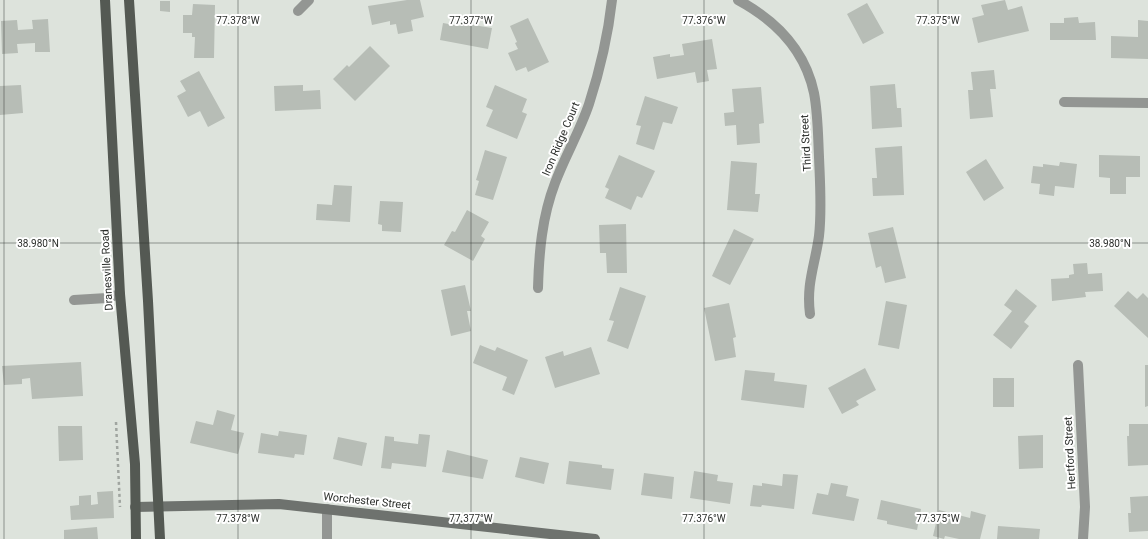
<svg xmlns="http://www.w3.org/2000/svg" width="1148" height="539" viewBox="0 0 1148 539" font-family="Roboto,sans-serif">
<rect width="100%" height="100%" fill="#dde3dc"/>
<!-- building -->
<path fill="#b7bdb6" d="M407,0H420L424,17L411,20L413,31L398,34L396,24L390,25V21L372,25L368,6Z
M1005,0L1008,10L1022,6L1029,31L978,43L972,18L984,15L981,5Z
M160,1H170V12L160,11Z
M867,3L884,33L863,44L847,14Z
M193,4L215,5L214,58H194L195,37H192V33H183V15H192Z
M1078,17L1079,23L1095,22L1096,40H1050V23H1064V18Z
M528,18L549,62L528,72L526,67L516,71L508,53L518,49L515,43L517,42L510,26Z
M48,19L50,52H35V43L17,44L18,53L2,54L1,21L17,20L18,30L33,29L32,20Z
M1138,20L1148,21V59L1111,58V36L1138,37Z
M443,23L460,26L461,23L492,28L488,49L440,40Z
M712,39L717,69L707,70L709,81L697,83L695,72L657,79L653,57L670,54V57L684,55L682,44Z
M370,46L390,66L355,101L333,79L347,65L349,67Z
M994,70L996,89H990L993,117L970,119L968,90H973L971,72Z
M199,71L225,118L208,127L200,111L188,117L177,96L186,91L180,81Z
M895,84L897,108H901L902,127L872,129L870,86Z
M21,85L23,113L0,115V86Z
M303,85V91L320,90L321,109L275,111L274,86Z
M495,85L527,99L522,112L527,114L517,139L486,126L493,110L486,107Z
M761,87L764,123L759,124L760,143L737,145L736,125L725,126L724,113L734,112L732,89Z
M645,96L678,107L672,124L663,122L654,150L636,144L641,126L636,125Z
M902,146L904,195L873,196L872,178H877L875,148Z
M485,150L507,157L493,200L475,195L479,181L476,180Z
M619,155L655,171L642,198L637,196L631,210L605,198L609,189L605,187Z
M1099,155L1140,156V177H1126V194H1110V178L1099,177Z
M986,159L1004,188L984,201L966,172Z
M731,161L757,163L755,194H760L758,212L727,210Z
M1060,162L1077,164L1074,188L1055,186L1054,196L1039,194L1040,184L1031,183L1033,166L1043,167V164L1059,166Z
M334,185L352,186L350,222L316,220L317,204L332,205Z
M380,201L403,202L401,232L382,231V225L378,224Z
M467,210L489,222L481,236L485,239L473,261L444,245L452,231L455,232Z
M626,224L627,273H607L606,253H600L599,225Z
M893,227L906,278L885,283L881,266L876,268L868,233Z
M734,229L754,239L730,285L712,276Z
M1087,263L1088,274L1102,273L1103,291L1085,292L1086,297L1052,301L1051,279L1069,278V275L1074,274L1073,264Z
M465,285L471,311H467L471,331L451,336L441,290Z
M620,287L646,296L628,349L607,341L614,321L609,320Z
M1016,289L1037,306L1024,322L1029,326L1011,349L993,335L1012,311L1004,305Z
M1128,291L1137,299L1143,293L1148,298V338L1114,306Z
M886,301L907,305L899,349L878,345Z
M729,303L736,337L733,338L736,357L715,361L704,308Z
M480,345L495,351L497,347L528,360L514,395L502,390L507,377L473,363Z
M591,347L600,374L555,388L545,357L563,351L564,356Z
M81,362L83,396L32,399L30,378L22,379V384L4,385L2,366Z
M1145,365H1148V406L1145,407Z
M865,368L876,390L856,401L859,405L842,414L828,388Z
M745,370L775,373L774,381L807,385L804,408L741,400Z
M993,378H1014V407H993Z
M217,410L235,415L231,430L244,433L238,454L190,443L196,421L213,425Z
M1129,424H1148V465L1128,466L1127,436H1129Z
M58,426H82L83,460L59,461Z
M279,431L307,435L304,455L295,454L294,458L258,453L261,433L278,436Z
M419,434L430,435L426,467L392,463L391,469L381,468L385,436L394,437V441L418,444Z
M1043,435V468L1019,469L1018,436Z
M338,437L367,443L362,466L333,459Z
M447,450L488,460L483,479L442,472Z
M520,457L549,463L544,484L515,477Z
M569,461L602,465V468L614,469L611,490L566,484Z
M694,471L718,475L717,481L733,483L730,504L690,498Z
M644,473L674,477L672,499L641,495Z
M783,474L798,475L794,509L762,505L761,507L750,506L753,485L762,486V483L782,486Z
M831,483L848,486L846,496L859,499L854,521L812,514L817,493L828,495Z
M113,491L114,518L71,520L70,506L79,505V496L91,495V505L98,504L97,492Z
M1148,496V531L1129,532L1128,513H1131L1130,497Z
M881,500L921,509L917,530L887,524V521L877,519Z
M939,510L970,518L971,511L986,515L980,539H959L945,536L944,539L933,536Z
M998,526L1040,529L1039,539H997Z
M97,527L98,539H64V530Z"/>
<g fill="none" stroke-linecap="round" stroke-linejoin="round">
<!-- path -->
<path stroke="#a0a5a0" stroke-width="2.5" stroke-dasharray="3 3" stroke-linecap="butt" d="M116,422L120,507"/>
<!-- street -->
<path stroke="#939693" stroke-width="10" d="M738,0C775,20 805,50 814,93C818,114 818,136 819,157C820,183 822,210 819,236C815,265 806,284 810,314
M298,11L309,0
M1064,102L1148,103
M538,288C539,252 542,217 555,183C565,156 580,131 589,104C600,70 608,36 612,0
M74,300L107,298L120,294
M1078,365L1085,507L1083,539
M327,539V509"/>
<!-- secondary -->
<path stroke="#6e726e" stroke-width="10" d="M135,507L279,504L595,539"/>
<!-- primary -->
<path stroke="#545953" stroke-width="10" d="M105,0L120,294L135,464L136,539
M129,0L148,301L160,539"/>
</g>
<!-- ticks -->
<path fill="none" stroke="#2b2e2b" stroke-width="1" stroke-opacity="0.45" d="M4,0V539M238,0V539M471,0V539M704,0V539M938,0V539M0,243H1148"/>
<g text-anchor="middle" dominant-baseline="central" stroke-width="4" stroke-linejoin="round" paint-order="stroke">
<!-- street labels -->
<g font-size="11" fill="#2b2e2b" stroke="#fff">
<text transform="translate(561 139) rotate(-67)">Iron Ridge Court</text>
<text transform="translate(806 143) rotate(-93)">Third Street</text>
<text transform="translate(107 270) rotate(-93)">Dranesville Road</text>
<text transform="translate(1070 453) rotate(-93)">Hertford Street</text>
<text transform="translate(367 501) rotate(6)">Worchester Street</text>
</g>
</g>
<g font-size="10" text-anchor="middle" fill="#2b2e2b" stroke="#fff" stroke-width="4" stroke-linejoin="round" paint-order="stroke">
<text x="238" y="24">77.378°W</text>
<text x="471" y="24">77.377°W</text>
<text x="704" y="24">77.376°W</text>
<text x="938" y="24">77.375°W</text>
<text x="38" y="247">38.980°N</text>
<text x="1110" y="247">38.980°N</text>
<text x="238" y="522">77.378°W</text>
<text x="471" y="522">77.377°W</text>
<text x="704" y="522">77.376°W</text>
<text x="938" y="522">77.375°W</text>
</g>
</svg>
